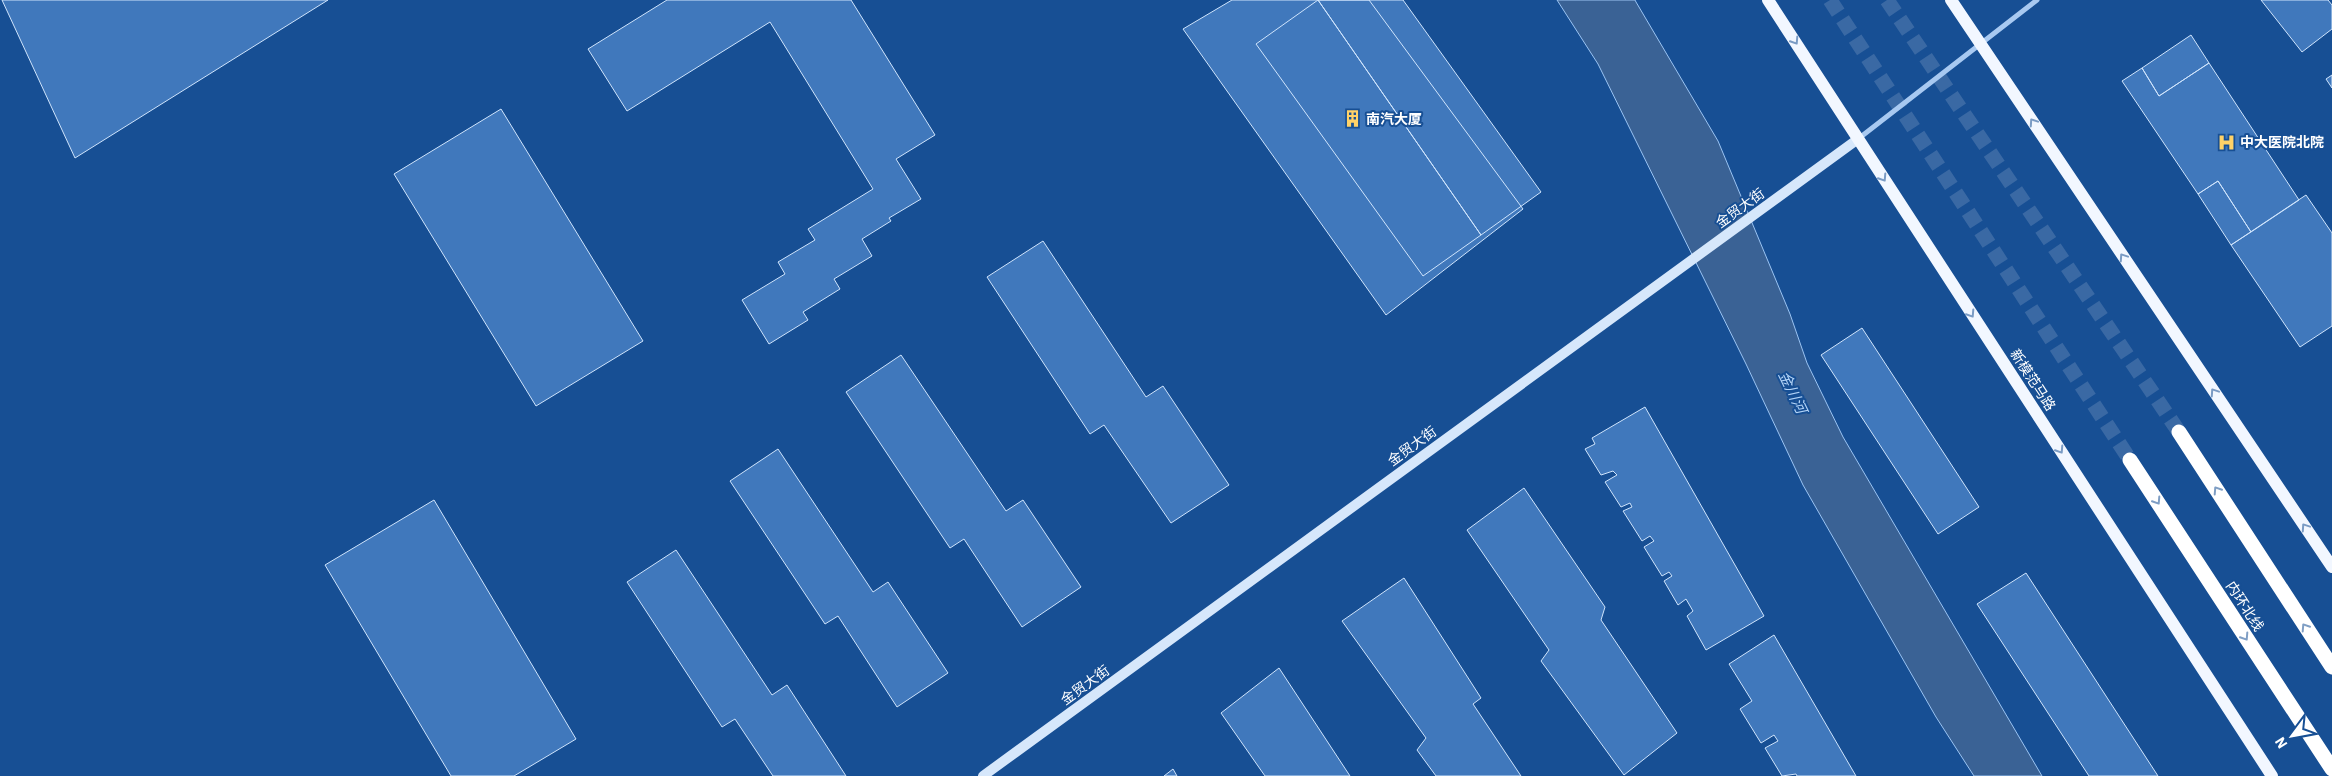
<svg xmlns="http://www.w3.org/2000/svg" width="2332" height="776" viewBox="0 0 2332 776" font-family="'IBM Plex Sans','Noto Sans SC',sans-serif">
<rect width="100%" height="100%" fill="#174f94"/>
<!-- water -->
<path fill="#3a6295" stroke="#9bc4f3" d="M1557,0H1635L1636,2L1718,141L1790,314L1807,363L1843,437L2042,776H1974L1936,717L1803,485L1746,364L1598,64Z"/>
<!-- building -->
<path fill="#4078bc" stroke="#cfe4fc" d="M2,0H328L75,158Z
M667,0H851L935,135L896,159L921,199L889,218L891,221L862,239L872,256L834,279L840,289L803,312L808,320L769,344L742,300L785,274L778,262L815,240L808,229L873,189L770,22L627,111L588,49Z
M1232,0H1369L1523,209L1386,315L1183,29Z
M1318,0L1481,235L1423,276L1256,44Z
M1318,0H1403L1541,192L1481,235Z
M2261,0H2328L2332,5V29L2302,52Z
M2191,35L2209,63L2159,96L2142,68Z
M2209,63L2299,200L2251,232L2218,181L2198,194L2122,81L2142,68L2159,96Z
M2332,75V88L2326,79Z
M501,109L643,341L536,406L394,174Z
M2218,181L2251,232L2231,245L2198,194Z
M2306,195L2332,233V326L2300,347L2231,245Z
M1043,241L1146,397L1163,386L1229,485L1171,523L1104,425L1090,434L987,277Z
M1862,328L1979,507L1938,534L1821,355Z
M901,355L1006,511L1023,500L1081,587L1022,627L964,539L950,548L846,392Z
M1645,407L1764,616L1706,650L1687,616L1693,611L1686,599L1678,605L1664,581L1672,576L1669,572L1662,576L1644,547L1654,541L1650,536L1642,541L1623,511L1632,507L1630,503L1621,507L1605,482L1617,475L1613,471L1601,475L1585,449L1595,444L1592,438Z
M778,449L873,592L888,582L948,673L897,707L838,616L825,624L730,481Z
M1524,488L1605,607L1601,620L1677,733L1624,775L1541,661L1549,650L1467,530Z
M434,500L576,739L514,776H451L325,565Z
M676,550L772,695L787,685L846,776H773L735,719L722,727L627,582Z
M2026,573L2158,776H2089L1977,604Z
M1404,578L1481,698L1473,704L1521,776H1436L1417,750L1426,738L1342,621Z
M1774,635L1856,776H1797L1796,774L1782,776L1765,748L1778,741L1774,735L1761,743L1740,709L1752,701L1729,664Z
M1279,668L1350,776H1265L1221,713Z
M1173,769L1177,776H1164Z"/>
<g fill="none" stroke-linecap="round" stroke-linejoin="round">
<!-- highway-tunnel -->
<path stroke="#3a69a4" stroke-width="15" stroke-dasharray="15 8" stroke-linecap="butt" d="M1830,0L2130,460
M1887,0L2179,432"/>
<!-- street -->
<path stroke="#a8c9f1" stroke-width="5" d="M1858,139L2037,0"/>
<!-- secondary -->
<path stroke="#d6e7fb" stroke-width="10" d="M983,776L1858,139"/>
<!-- primary -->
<path stroke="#f2f7ff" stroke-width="12" d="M1768,0L2272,776
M1951,0L2332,567"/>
<!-- highway -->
<path stroke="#fff" stroke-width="15" d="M2179,432L2332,667
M2130,460L2332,769"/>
</g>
<!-- one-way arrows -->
<defs><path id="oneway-chevron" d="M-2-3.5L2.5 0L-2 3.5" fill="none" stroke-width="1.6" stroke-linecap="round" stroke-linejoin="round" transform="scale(1.25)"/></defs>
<g stroke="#7a9bc4">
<use href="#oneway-chevron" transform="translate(1795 41) rotate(57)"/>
<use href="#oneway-chevron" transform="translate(2033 122) rotate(-124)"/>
<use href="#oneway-chevron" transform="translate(1883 178) rotate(57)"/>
<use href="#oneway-chevron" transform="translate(2123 257) rotate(-124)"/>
<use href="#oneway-chevron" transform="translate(1971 314) rotate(57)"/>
<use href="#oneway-chevron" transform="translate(2214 392) rotate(-124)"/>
<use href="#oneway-chevron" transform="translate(2060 450) rotate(57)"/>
<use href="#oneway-chevron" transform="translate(2305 527) rotate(-124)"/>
</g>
<g stroke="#7f9ec4">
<use href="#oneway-chevron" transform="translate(2217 490) rotate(-123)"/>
<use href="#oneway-chevron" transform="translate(2157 501) rotate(57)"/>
<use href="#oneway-chevron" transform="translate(2305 627) rotate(-123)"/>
<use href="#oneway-chevron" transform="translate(2245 637) rotate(57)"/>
</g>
<!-- icons -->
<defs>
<symbol id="building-bare" viewBox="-9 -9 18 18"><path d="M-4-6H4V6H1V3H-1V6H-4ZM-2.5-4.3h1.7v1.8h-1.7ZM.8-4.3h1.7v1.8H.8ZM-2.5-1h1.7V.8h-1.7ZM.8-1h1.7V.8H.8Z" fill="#ffd268" stroke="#174f94" stroke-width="2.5" paint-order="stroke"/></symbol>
<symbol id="hospital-bare" viewBox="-9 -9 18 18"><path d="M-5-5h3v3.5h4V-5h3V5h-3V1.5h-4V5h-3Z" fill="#ffd268" stroke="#174f94" stroke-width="2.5" paint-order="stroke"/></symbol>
</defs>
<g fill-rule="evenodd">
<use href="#building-bare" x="1340" y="106" width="25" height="25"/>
<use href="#hospital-bare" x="2214" y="130" width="25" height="25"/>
</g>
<g text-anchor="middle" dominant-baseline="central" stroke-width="4" stroke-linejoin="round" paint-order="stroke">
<!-- poi labels -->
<g font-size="14" font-weight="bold" fill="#fff" stroke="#174f94" text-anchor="start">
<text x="1366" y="119">南汽大厦</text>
<text x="2240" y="142">中大医院北院</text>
</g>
<!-- street labels -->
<g font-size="14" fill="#fff" stroke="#174f94">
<text transform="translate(1740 208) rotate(-36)">金贸大街</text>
<text transform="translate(2033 380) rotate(57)">新模范马路</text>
<text transform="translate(1412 446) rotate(-36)">金贸大街</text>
<text transform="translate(2245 606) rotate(57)">内环北线</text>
<text transform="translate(1085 685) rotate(-36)">金贸大街</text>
</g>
<!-- water labels -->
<g font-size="15" font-style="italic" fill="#b4d4f7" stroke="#174f94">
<text transform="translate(1793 392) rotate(64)">金川河</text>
</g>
</g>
<!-- north arrow -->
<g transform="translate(2292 736) rotate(238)" stroke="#174f94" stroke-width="4" paint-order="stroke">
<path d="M0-4L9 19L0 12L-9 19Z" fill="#ffffff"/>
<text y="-8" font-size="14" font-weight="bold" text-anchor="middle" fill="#ffffff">N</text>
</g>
</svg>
